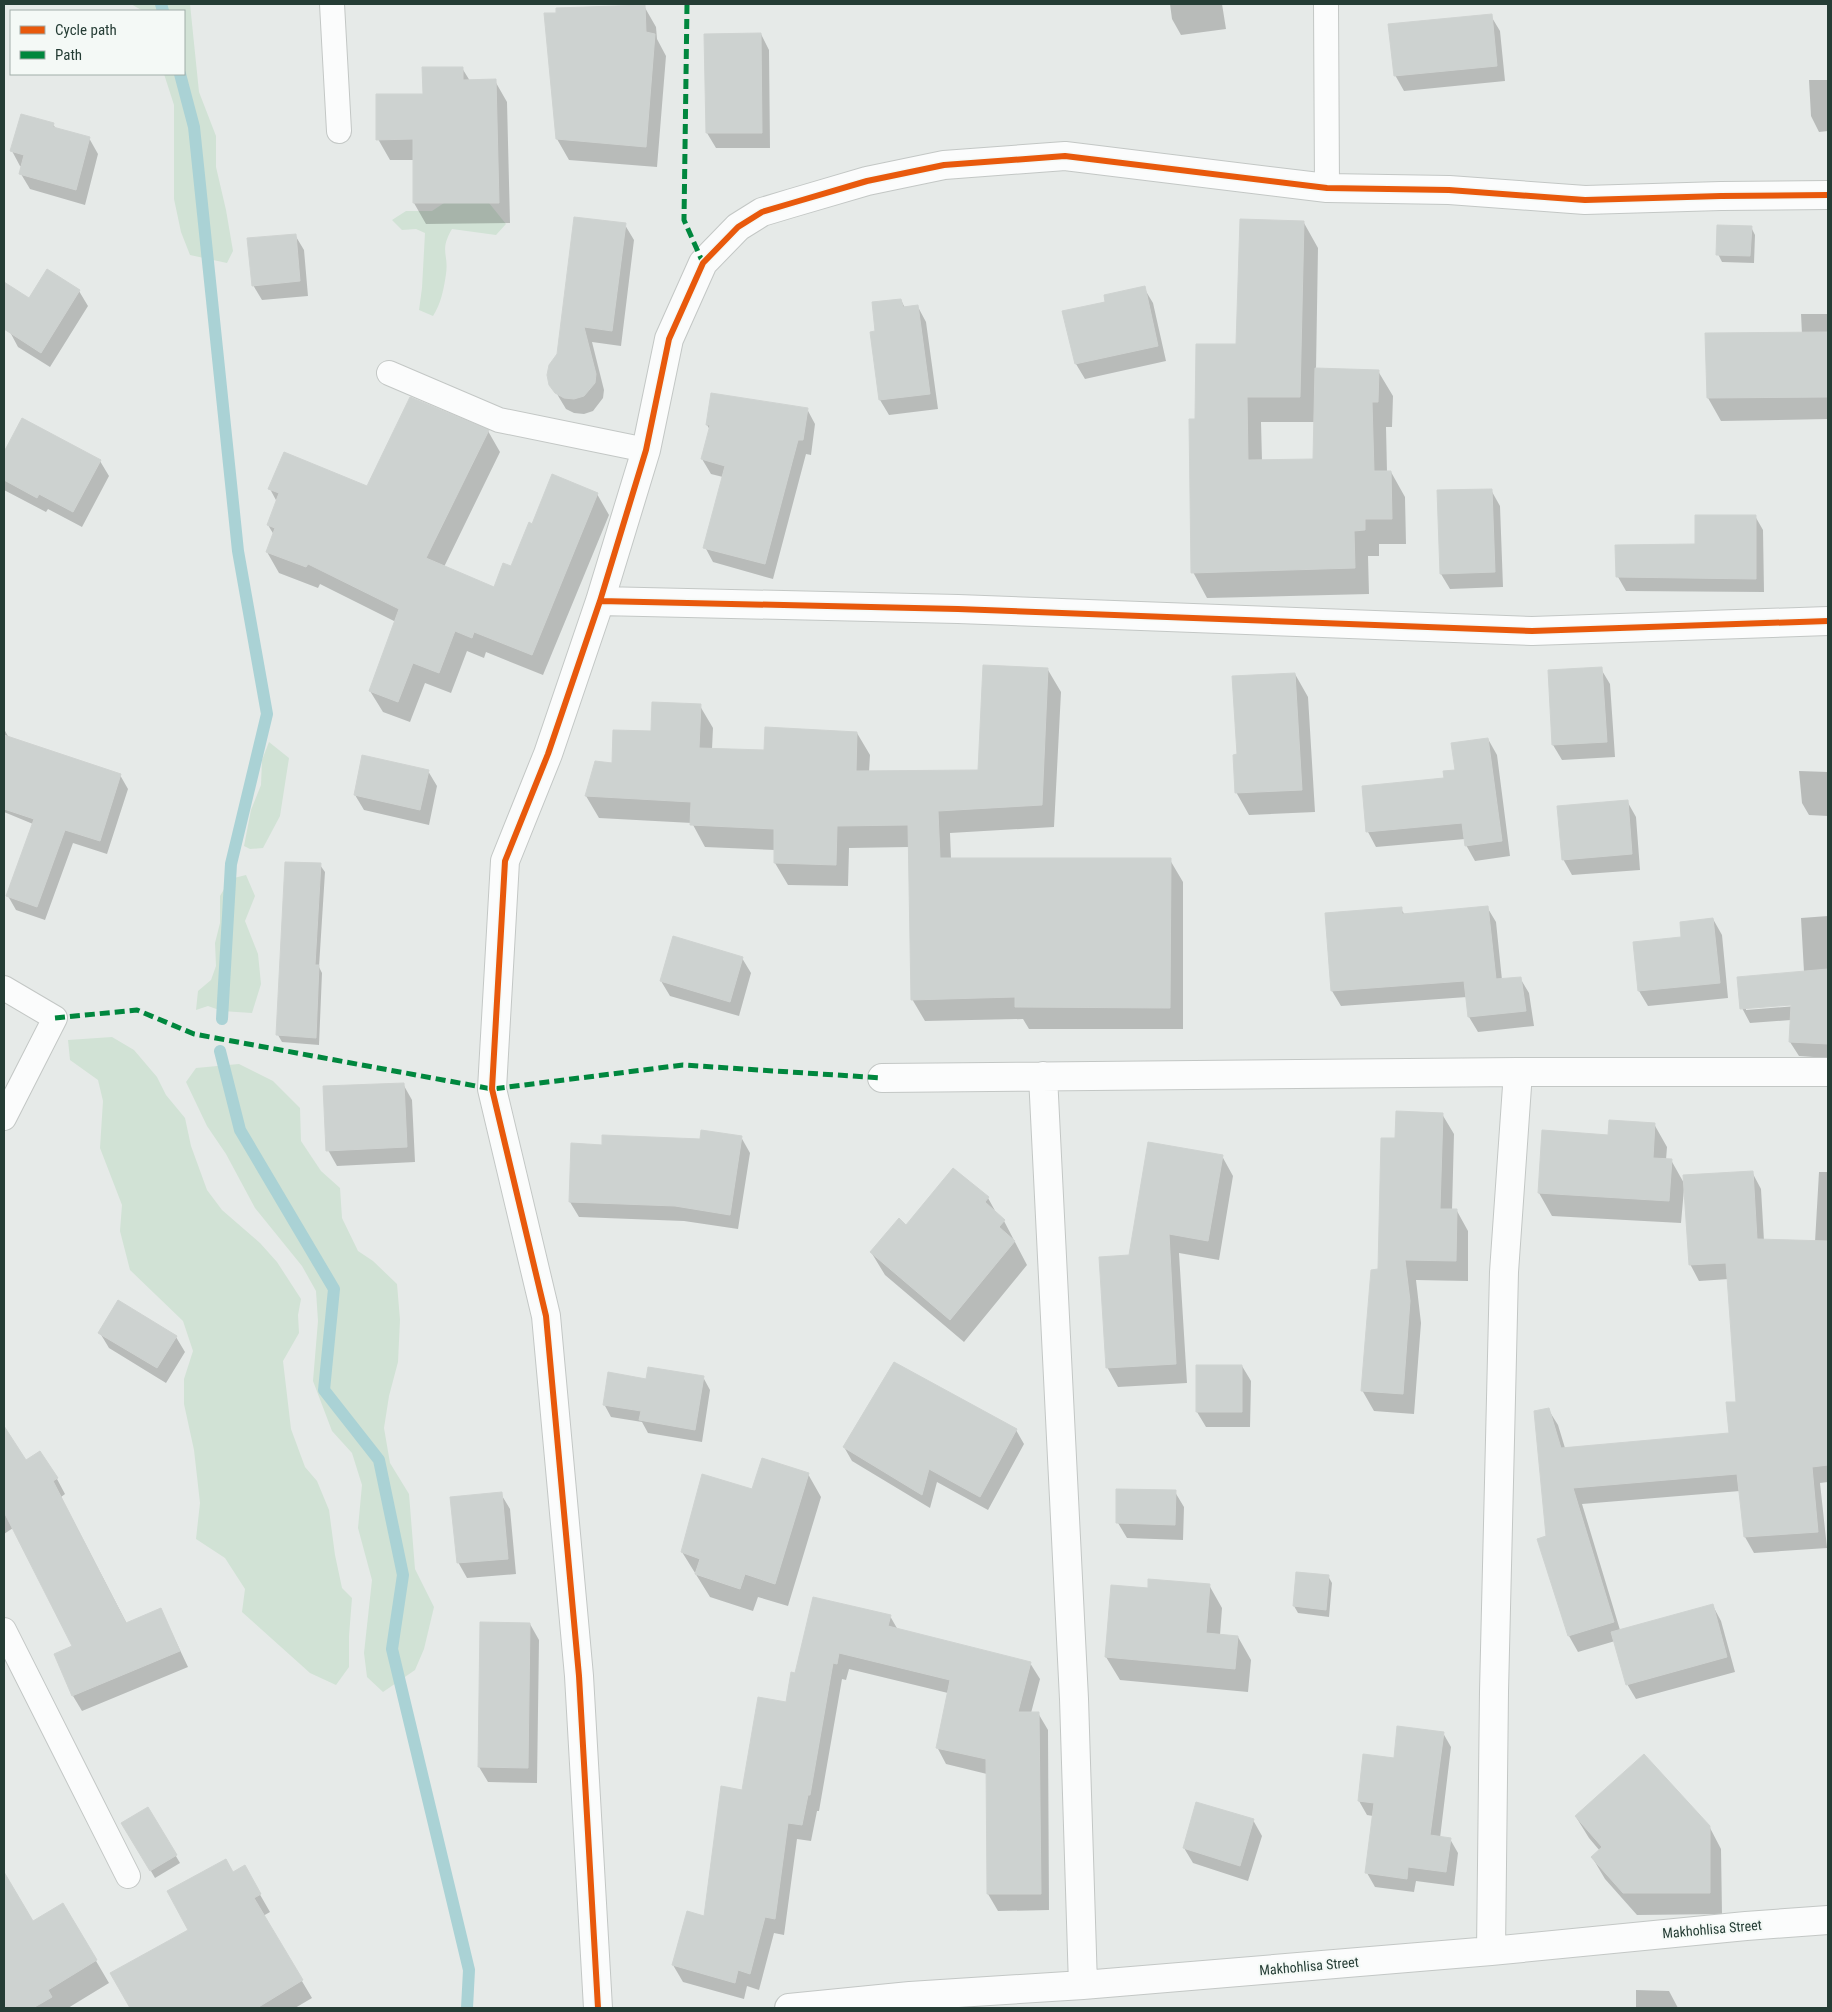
<svg xmlns="http://www.w3.org/2000/svg" width="1832" height="2012" viewBox="0 0 1832 2012" font-family="'Roboto Condensed',sans-serif">
<rect width="100%" height="100%" fill="#e6eae8"/>
<!-- green -->
<path fill="#d1e2d5" d="M131,4H190L199,92L216,136V167L226,210L233,251L227,263L190,255L181,232L174,199V105L164,74H184V11H143Z
M444,203H489L506,224L496,235L452,229C439,251 449,254 446,274C444,288 441,304 433,316L419,310L422,288L425,233L416,229L402,230L392,220L406,211H432Z
M269,742L289,758L280,816L263,848L250,849L244,846L251,810L261,785L262,760Z
M246,875L255,896L245,921L258,954L261,984L252,1013L222,1011L208,1006L196,1010L198,991L211,980L216,966L215,943L220,923V896L230,879Z
M112,1037L134,1050L157,1077L166,1095L185,1118L191,1146L207,1190L222,1210L260,1243L277,1262L301,1299L298,1315L299,1333L283,1361L291,1429L305,1467L317,1481L329,1510L335,1555L342,1588L352,1598L349,1636V1667L336,1685L310,1673L242,1612L245,1589L225,1558L196,1539L200,1503L194,1450L184,1404V1379L193,1351L183,1321L130,1270L120,1231L122,1205L100,1148L103,1101L98,1080L70,1060L68,1040Z
M239,1064L273,1081L300,1108L301,1141L321,1171L340,1188L342,1218L358,1251L373,1261L397,1284L400,1320L398,1362L389,1396L384,1428L390,1463L409,1494L415,1569L434,1607L424,1649L415,1670L383,1692L367,1677L364,1653L372,1580L358,1528L362,1485L352,1453L332,1431L313,1381L318,1321L316,1291L302,1266L255,1208L226,1154L207,1126L186,1082L196,1068Z"/>
<!-- shadow -->
<path fill="#0003" fill-rule="evenodd" d="M1170,4H1222L1226,29L1181,35L1172,19Z
M644,6L656,27L657,39L666,56L657,167L569,160L557,139Z
M1491,16L1500,31L1505,81L1404,91L1395,75Z
M761,34L769,50L770,148H716L707,133L705,35Z
M462,68L470,81H495L507,102L510,223L426,224L414,203V160H390L378,139L424,95Z
M1809,80H1828V131L1819,132L1811,116Z
M53,124L56,129L89,138L98,154L85,205L30,189L21,174L23,167L20,166L12,151Z
M1304,223L1318,248L1316,370L1378,371L1393,396L1392,427H1386L1387,472H1391L1405,497L1406,544H1379V556H1368L1369,594L1207,598L1193,572L1196,420ZM1261,422H1315L1314,460L1262,461Z
M625,225L634,240L621,346L592,342L604,390L603,398L593,411L584,414L574,413L566,409L551,384L558,354Z
M1751,227L1755,235L1754,263L1722,262L1718,254Z
M295,235L304,250L308,296L262,300L253,285Z
M1144,288L1153,303L1166,361L1085,379L1076,364L1064,312L1107,302Z
M79,291L88,306L50,367L18,347L10,332Z
M901,300L905,308L918,307L926,322L938,409L889,415L880,400L877,332Z
M1801,314H1828V419L1721,421L1708,398L1802,334Z
M807,409L815,424L811,455L806,454L773,579L713,562L705,547L723,477L711,474L702,459L710,430L707,425Z
M23,419L100,461L109,476L82,527L48,509L46,512L4,490V455Z
M488,431L500,452L444,567L495,588L511,568L533,526L597,494L609,515L543,675L486,652L484,658L467,651L451,693L425,683L410,722L383,712L370,691L396,622L320,584L318,588L279,573L267,552L274,535L268,525L277,502L270,489L367,488Z
M1491,490L1500,506L1503,587L1450,589L1441,574Z
M1755,516L1763,530L1764,592L1626,591L1618,577L1617,546L1696,545Z
M1601,669L1610,684L1615,757L1562,760L1553,745Z
M1048,670L1061,692L1054,827L950,833L951,859L1170,860L1183,882V1029H1029L1023,1019L925,1021L912,999L909,847L849,848L848,886L788,885L775,863V850L705,847L692,823L599,818L586,796L596,762L613,764L652,732L700,706L713,728L712,749L765,752L857,733L870,755L869,772L979,771Z
M1295,674L1308,697L1315,812L1249,815L1236,792L1239,756Z
M4,729L9,738L120,775L128,789L107,854L73,843L45,920L16,910L8,896L33,824L4,812Z
M1488,739L1497,755L1510,856L1475,861L1466,845L1465,839L1376,847L1368,832L1445,780Z
M428,771L437,786L429,825L364,810L355,795Z
M1799,771L1828,772V816L1809,815L1802,803Z
M1627,801L1636,817L1640,870L1572,875L1563,859Z
M320,865L325,872L319,967L322,973L319,1045L282,1042L278,1035Z
M1487,907L1496,922L1502,980L1520,978L1529,993L1534,1026L1478,1032L1469,1017L1467,997L1341,1006L1332,991L1326,914L1401,909L1405,915Z
M1828,916V1058L1799,1056L1790,1042L1791,1020L1750,1023L1742,1008L1804,972L1801,918ZM1797,1003V1006L1746,1010V1007Z
M1713,919L1722,935L1728,998L1648,1006L1639,991L1683,938Z
M742,958L751,973L739,1016L670,996L661,981Z
M403,1084L412,1100L415,1162L337,1166L328,1150Z
M1442,1114L1454,1134L1452,1210L1457,1211L1468,1231V1281L1416,1280L1421,1323L1414,1414L1374,1411L1362,1390L1396,1139Z
M1654,1124L1667,1147L1666,1160H1671L1685,1185L1752,1172L1761,1189L1764,1241L1815,1242L1819,1172H1828V1482L1820,1483L1827,1548L1754,1553L1745,1537L1740,1491L1582,1504L1620,1630L1713,1606L1721,1621L1735,1672L1636,1699L1627,1684L1615,1641L1578,1652L1569,1636L1547,1537L1548,1409L1558,1425L1565,1448L1731,1435L1737,1403L1729,1279L1699,1281L1690,1264L1685,1189H1684L1681,1223L1552,1216L1539,1193L1610,1136Z
M741,1137L750,1153L738,1229L684,1221L579,1217L570,1202L603,1146Z
M1222,1156L1233,1176L1219,1260L1179,1253L1187,1383L1118,1387L1107,1367L1130,1256Z
M954,1169L988,1198L998,1216L1004,1221L1027,1265L964,1342L885,1275L871,1252L906,1226Z
M100,1333L176,1337L185,1352L166,1383L109,1348Z
M1242,1366L1251,1381L1250,1427H1206L1197,1412Z
M703,1377L710,1390L702,1442L648,1433L642,1422L611,1417L604,1404L647,1380Z
M1016,1430L1024,1444L988,1510L937,1482L930,1508L852,1461L844,1447Z
M12,1442L25,1462L57,1479L65,1494L61,1497L127,1624L161,1610L188,1667L82,1711L73,1696L55,1655L73,1647L13,1528L4,1534V1447Z
M808,1474L821,1497L788,1606L758,1597L753,1611L710,1597L682,1552L753,1490Z
M1175,1492L1184,1507L1183,1540L1127,1538L1118,1523Z
M501,1494L510,1509L516,1574L467,1578L458,1562Z
M1328,1576L1332,1583L1329,1617L1298,1613L1294,1606Z
M1209,1585L1222,1608L1220,1635L1238,1637L1251,1660L1248,1692L1120,1680L1106,1657L1149,1590Z
M890,1616L898,1630L1030,1663L1040,1679L1031,1713H1038L1048,1730L1049,1910L998,1911L988,1894L987,1774L946,1764L937,1747L948,1693L849,1669L846,1680L842,1679L819,1811H817L811,1841L797,1839L784,1935L774,1933L759,1990L747,1986L744,1999L683,1982L673,1965L705,1918L743,1791L787,1703L796,1674Z
M530,1624L539,1640L537,1783L488,1782L479,1767Z
M1443,1733L1451,1747L1440,1838L1450,1839L1458,1853L1454,1886L1416,1881L1414,1892L1375,1887L1367,1873L1373,1816L1367,1815L1359,1801L1395,1759Z
M148,1809L180,1863L155,1878L123,1823Z
M1576,1817L1709,1826L1721,1849L1722,1914L1637,1915L1605,1879L1592,1857L1600,1851L1589,1838Z
M1253,1820L1262,1836L1248,1881L1193,1863L1184,1848Z
M244,1867L270,1912L263,1916L312,1998L295,2008H131L112,1974L190,1930L233,1873Z
M17,1897L32,1923L63,1905L109,1983L68,2008H4V1905Z
M1636,1990L1669,1991L1678,2008H1636Z"/>
<g fill="none" stroke-linecap="round" stroke-linejoin="round">
<!-- stream -->
<path stroke="#aad2d5" stroke-width="12" d="M161,4L163,11
M180,74L194,127L238,551L267,714L231,864L222,1019
M220,1051L240,1130L334,1289L324,1390L379,1460L403,1575L392,1649L469,1970L467,2008"/>
</g>
<!-- building -->
<path fill="#cdd2d0" stroke="#cfd3d1" d="M645,5L646,32L655,34L646,147L556,139L544,13H556V8Z
M1492,14L1497,66L1394,76L1388,24Z
M761,33L762,133H706L704,34Z
M422,67H463V80L496,79L499,203H413V139L376,140V94H423Z
M21,114L54,123L53,127L90,137L76,190L19,174L24,155L10,151Z
M574,217L626,223L612,331L584,327L596,374L595,383L584,396L574,399L564,398L555,393L549,385L547,375L549,365L557,354Z
M1240,219L1304,221L1300,397H1247L1248,460L1313,459L1315,368L1379,370L1378,402H1372L1374,471H1391L1392,519H1365V530L1354,531L1355,568L1191,573L1189,419H1195L1196,344H1236Z
M1717,225L1752,226L1750,256L1716,255Z
M296,234L300,281L252,286L247,238Z
M47,269L80,290L41,353L4,329V282L29,298Z
M1145,286L1158,346L1075,364L1062,311L1105,302L1104,295Z
M901,299L903,307L918,305L930,394L879,400L870,332L875,331L872,302Z
M1828,332V397L1707,398L1705,333Z
M711,393L808,408L803,440H798L765,564L703,548L725,466L701,459L710,425H706Z
M410,397L489,430L426,558L494,587L503,563L511,566L529,522L532,524L552,474L598,493L532,655L474,632L472,638L455,631L439,673L413,663L398,702L369,691L399,609L308,564L306,567L266,552L275,528L267,525L279,493L268,489L284,452L367,486Z
M22,418L101,460L73,512L39,494L37,498L4,480V452Z
M1492,489L1495,572L1440,574L1437,490Z
M1695,515H1756V579L1616,577L1615,545L1695,544Z
M983,665L1048,668L1042,805L938,811L940,858H1171L1170,1008L1015,1007V997L911,1000L908,825L837,826L836,865L774,863V829L690,825L691,802L585,796L595,761L612,763L613,730L651,731L652,702L701,704L699,748L764,750L765,727L857,732L856,771L978,770Z
M1602,667L1607,742L1552,745L1548,670Z
M1295,673L1302,790L1235,793L1233,755L1237,754L1232,676Z
M4,735L121,774L100,841L65,830L37,907L6,896L34,819L4,809Z
M1488,738L1502,841L1465,846L1462,823L1366,832L1362,786L1444,778L1443,771L1455,770L1451,743Z
M362,755L429,770L420,810L354,795Z
M1628,800L1632,854L1562,860L1557,806Z
M285,862L321,863L315,965H319L316,1038L276,1035Z
M1488,906L1496,979L1521,977L1526,1011L1468,1017L1464,981L1331,991L1325,913L1402,907V914Z
M1713,918L1720,983L1638,991L1633,942L1681,937L1680,922Z
M673,936L743,957L730,1002L660,981Z
M1828,969V1044L1789,1042L1791,1005L1740,1009L1737,977Z
M404,1083L407,1147L326,1151L323,1086Z
M1396,1111L1443,1113L1440,1209H1457L1456,1261L1405,1260L1410,1301L1403,1394L1361,1391L1371,1270L1378,1269L1381,1138H1395Z
M1609,1120L1655,1123L1653,1158L1672,1159L1669,1201L1538,1193L1542,1130L1608,1135Z
M701,1130L742,1136L730,1215L675,1206L569,1202L571,1143L602,1145V1135L700,1139Z
M1148,1142L1223,1155L1208,1241L1169,1234L1176,1364L1106,1368L1099,1257L1129,1255Z
M953,1168L989,1197L985,1202L1005,1220L999,1227L1015,1241L950,1320L870,1252L899,1218L906,1225Z
M1753,1171L1757,1239L1828,1241V1465L1812,1467L1818,1532L1744,1537L1737,1474L1573,1488L1614,1622L1568,1636L1537,1539L1546,1536L1534,1411L1549,1408L1561,1448L1729,1433L1726,1402H1736L1726,1263L1689,1265L1683,1175Z
M118,1300L177,1336L157,1368L98,1333Z
M894,1362L1017,1429L980,1497L929,1469L922,1495L843,1447Z
M1196,1365H1242V1412H1196Z
M648,1367L704,1376L695,1430L639,1420L641,1411L603,1405L608,1372L646,1379Z
M4,1426L26,1460L40,1451L58,1478L53,1481L126,1623L161,1608L180,1651L72,1696L54,1654L72,1646L4,1512Z
M762,1458L809,1473L775,1584L745,1574L740,1589L695,1574L700,1559L681,1552L702,1474L752,1489Z
M1116,1489L1176,1490L1175,1525L1116,1523Z
M502,1492L508,1559L457,1563L450,1497Z
M1296,1572L1329,1575L1326,1610L1293,1606Z
M1148,1579L1210,1584L1206,1633L1238,1636L1235,1669L1105,1657L1111,1585L1148,1588Z
M813,1597L891,1615L888,1626L1031,1662L1018,1712H1039L1041,1894H987L986,1759L936,1748L950,1680L839,1653L837,1664L833,1663L810,1795H808L802,1825L788,1823L775,1919L765,1917L750,1974L738,1970L735,1983L672,1965L687,1911L704,1916L721,1786L742,1790L758,1697L786,1702L791,1672L795,1673Z
M1713,1604L1727,1657L1626,1685L1611,1632Z
M480,1622L530,1623L528,1768L478,1767Z
M1397,1726L1444,1732L1430,1835L1451,1838L1446,1872L1408,1867L1407,1879L1365,1873L1374,1803L1358,1801L1363,1754L1394,1758Z
M1644,1754L1710,1826V1893H1623L1591,1857L1602,1847L1575,1816Z
M1196,1802L1254,1819L1240,1866L1183,1848Z
M148,1807L177,1855L150,1871L121,1823Z
M226,1859L233,1872L245,1865L261,1894L254,1898L303,1980L257,2008H130L110,1973L188,1930L167,1891Z
M4,1872L33,1921L63,1903L97,1960L48,1990L52,1997L33,2008H4Z"/>
<g fill="none" stroke-linecap="round" stroke-linejoin="round">
<defs>
<path id="lane" d="M332,4L339,131
M1326,4L1327,188
M389,373L499,420L646,450
M4,988L55,1018L4,1118
M4,1630L128,1876"/>
<path id="street" d="M600,601L958,609L1532,631L1828,621
M1043,1076L1074,1699L1083,1985
M882,1078L1518,1072H1828
M1491,1951L1494,1692L1504,1272L1518,1072
M598,2008L579,1676L546,1316L492,1089L505,861L548,754L600,601L646,450L669,339L703,263L738,227L762,212L792,203L867,181L944,165L1065,156L1327,188L1449,190L1585,200L1721,196L1828,195
M789,2008L910,1996L1083,1985L1491,1951L1746,1926L1828,1920"/>
</defs>
<!-- lane casing -->
<use href="#lane" stroke="#c3c7c5" stroke-width="26"/>
<!-- street casing -->
<use href="#street" stroke="#c3c7c5" stroke-width="30"/>
<!-- lane -->
<use href="#lane" stroke="#fbfcfc" stroke-width="24"/>
<!-- street -->
<use href="#street" stroke="#fbfcfc" stroke-width="28"/>
<!-- quiet -->
<path stroke="#00873e" stroke-width="5" stroke-dasharray="10 5" stroke-linecap="butt" d="M687,4L684,220L703,263
M55,1018L137,1010L194,1034L492,1089L683,1065L882,1078"/>
<defs>
<path id="cycleway" d="M600,601L958,609L1532,631L1828,621
M598,2008L579,1676L546,1316L492,1089L505,861L548,754L600,601L646,450L669,339L703,263L738,227L762,212L792,203L867,181L944,165L1065,156L1327,188L1449,190L1585,200L1721,196L1828,195"/>
</defs>
<!-- cycleway casing -->
<use href="#cycleway" stroke="#f4f9f6" stroke-width="9"/>
<!-- cycleway -->
<use href="#cycleway" stroke="#e8590c" stroke-width="6"/>
</g>
<g text-anchor="middle" dominant-baseline="central" stroke-width="4" stroke-linejoin="round" paint-order="stroke">
<!-- street labels -->
<g font-size="14" fill="#253d35" stroke="#f4f9f6">
<text transform="translate(1712 1929) rotate(-5)">Makhohlisa Street</text>
<text transform="translate(1309 1966) rotate(-5)">Makhohlisa Street</text>
</g>
</g>
<!-- border -->
<rect width="1832" height="2012" fill="none" stroke="#253d35" stroke-width="10"/>
<!-- legend -->
<rect x="10" y="10" width="175" height="65" fill="#f4f9f6" stroke="#a1aea9"/>
<rect x="20" y="26" width="25" height="8" fill="#e8590c" stroke="#a1aea9"/>
<text x="55" y="35" font-size="15" fill="#253d35">Cycle path</text>
<rect x="20" y="51" width="25" height="8" fill="#00873e" stroke="#a1aea9"/>
<text x="55" y="60" font-size="15" fill="#253d35">Path</text>
</svg>
